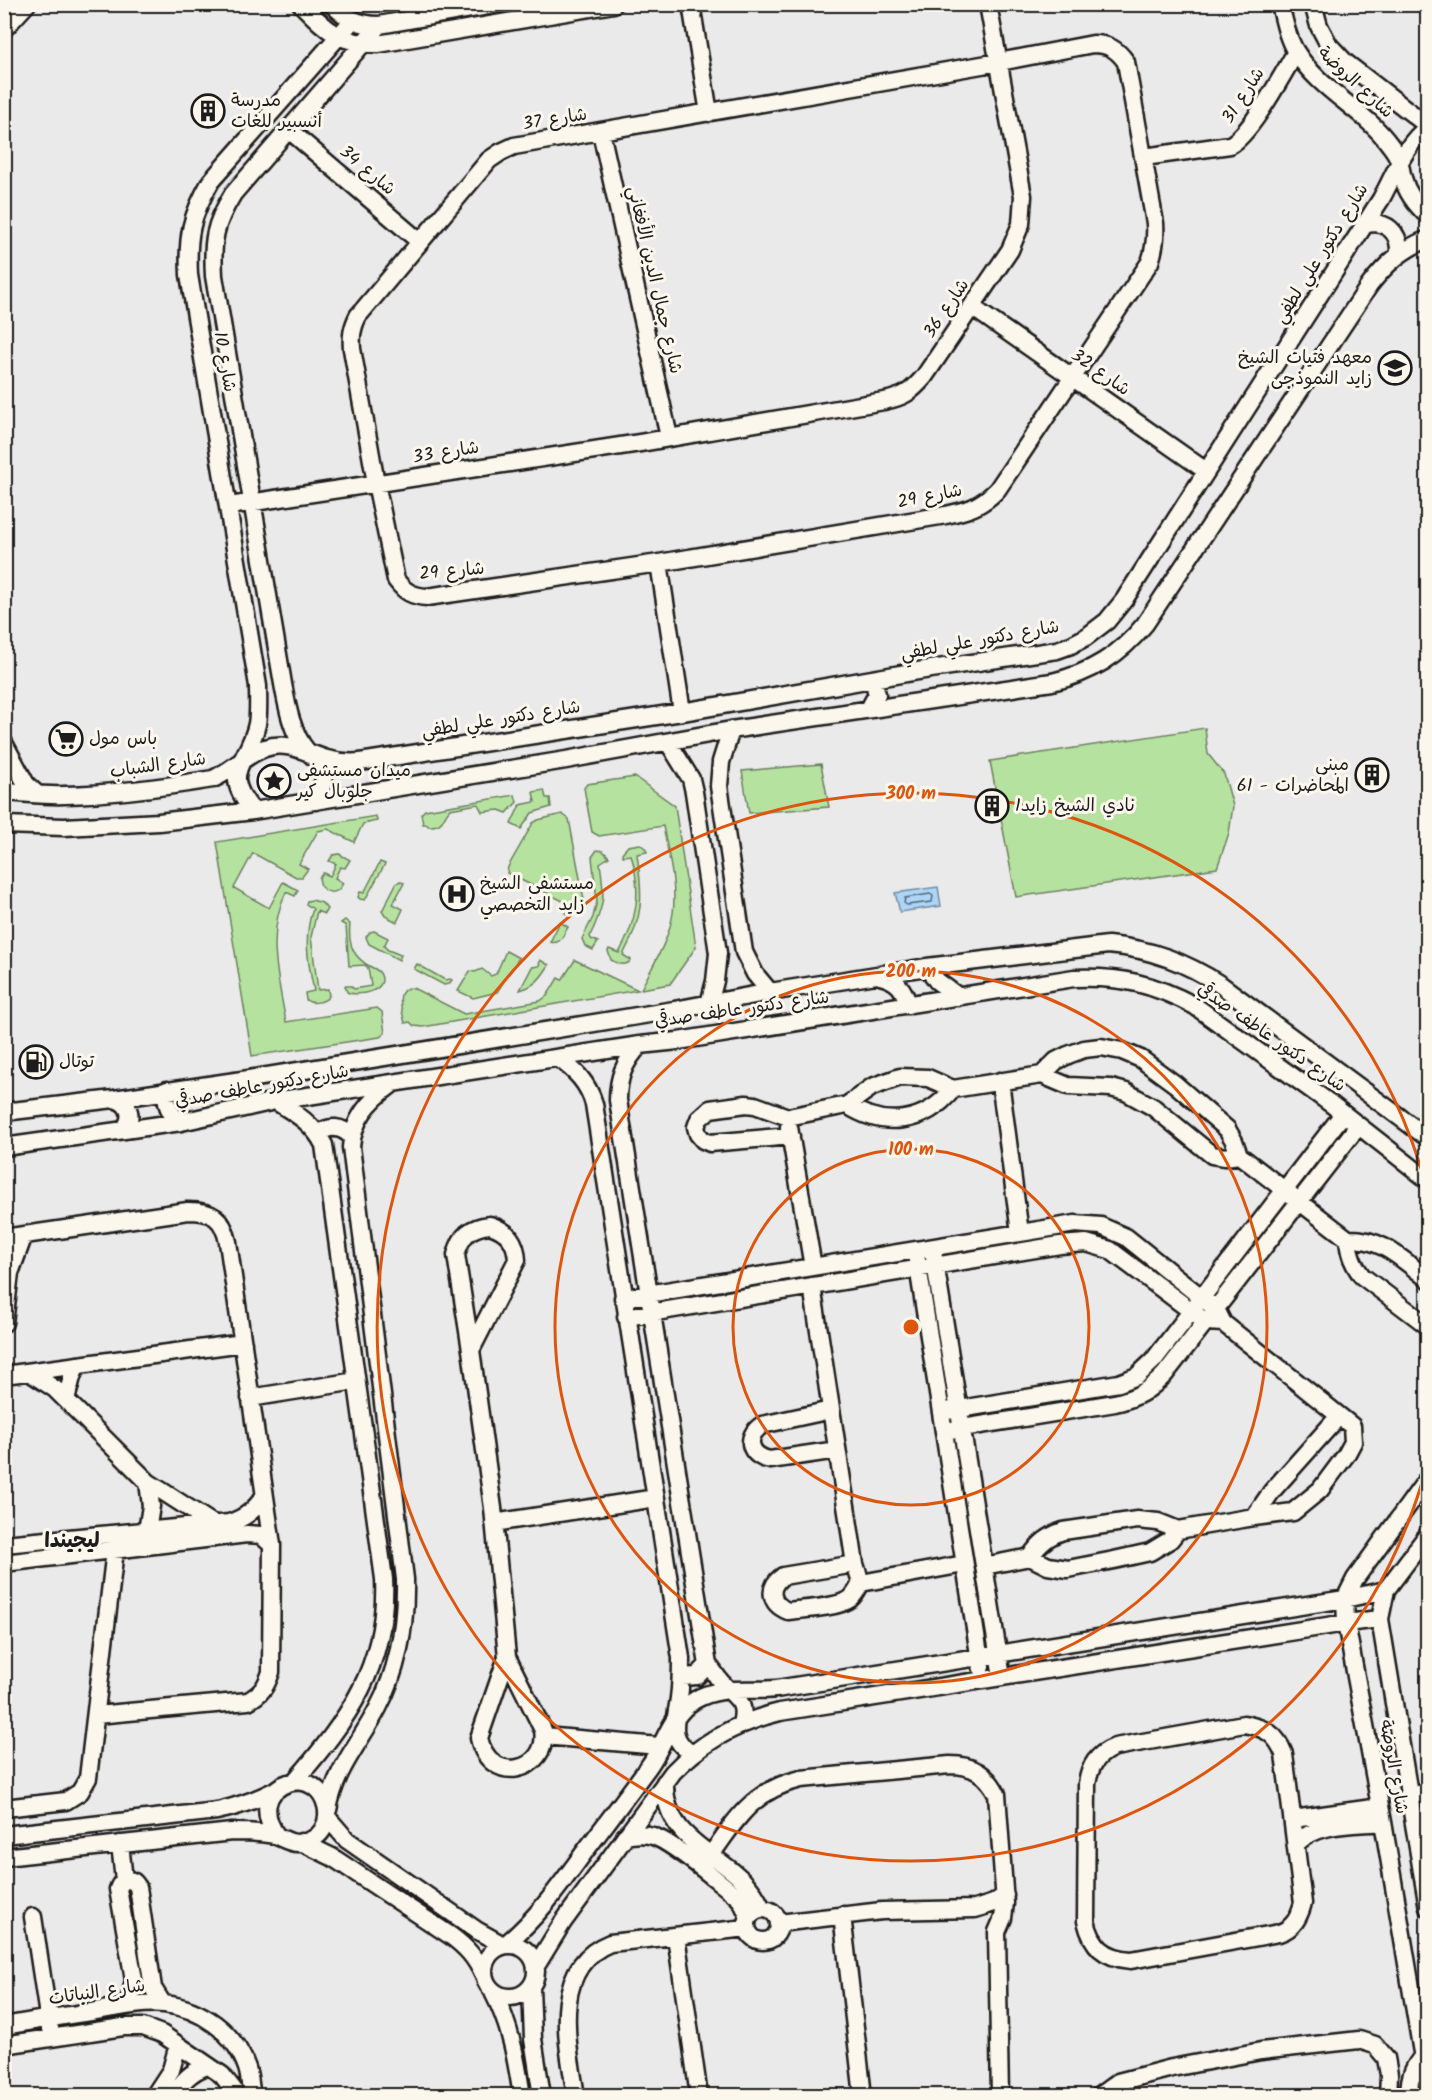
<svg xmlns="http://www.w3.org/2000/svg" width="1432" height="2100" viewBox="0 0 1432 2100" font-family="Kalam,'Playpen Sans Arabic',sans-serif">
<rect width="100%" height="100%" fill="#ebeaeb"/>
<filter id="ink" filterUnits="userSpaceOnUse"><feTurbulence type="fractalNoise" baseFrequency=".0167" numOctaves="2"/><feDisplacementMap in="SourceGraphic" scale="12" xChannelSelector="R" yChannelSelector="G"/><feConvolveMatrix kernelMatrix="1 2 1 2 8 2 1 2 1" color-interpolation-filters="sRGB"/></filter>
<g filter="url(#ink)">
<!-- green -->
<path fill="#b6e29f" stroke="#697f5e" stroke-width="1.5" d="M1205,728L1208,754L1224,774L1233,806L1229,833L1217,868L1016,897L990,761Z
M821,764L829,807L749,813L742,771Z
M635,777L675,806L696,947L670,984L641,989C653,965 669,940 673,913C677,884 668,854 663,826L599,836L592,832L584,788L587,784Z
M544,790L546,798H550L551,807L532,813L521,829L511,824L520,805L535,802L533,792Z
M515,795L517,802L507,813L499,810L482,812L478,804L450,809C441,818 446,826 428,826L427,824H423L421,814L425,810Z
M562,814L569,819L584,900L583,907L579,913L570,915L565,913L569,909L567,903L507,873L508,867L533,823L538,820Z
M376,816L377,821L363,824L354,842L328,829L318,831L299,864L308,869L302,877H296L253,853L234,888L269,908L283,882L298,890L295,896L286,892C266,933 278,978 286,1022L377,1008L382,1012L385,1033L380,1037L252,1056L217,842Z
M640,844L645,848L647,852L637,854C643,897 644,916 623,955L631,960C625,968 618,963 611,960L608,951L609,949L619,953C637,921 642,891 631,855L623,856L622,853L628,846Z
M597,850L603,851L609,857L600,863C605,897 605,904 590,936L591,939L598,942L593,950L585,946L582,939L593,917L597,901L592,857Z
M339,854L350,860L345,868L340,867L335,878L343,883C338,894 330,895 321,887L319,878L323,873L330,876L336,864L329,861L333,855Z
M380,862L385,864L365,900L360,899L358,897L360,892L364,893Z
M400,881L404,883L393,904L403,909L397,922L385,916L382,911L396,884Z
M312,900L322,903L327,909L324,914L317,911L311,937L318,990L328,989L329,996C325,1002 312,1005 306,1000L305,993L314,991C308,963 303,936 313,909L306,904L307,901Z
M345,920L350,924C348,943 352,957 371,967C375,969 379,970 381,975C388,992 356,997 347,992L345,986H351L354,989L371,986L368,968L365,965L349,966L346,926L341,923Z
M560,922L568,927C563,935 561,945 550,942Z
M374,931L388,938L384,946L388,950L401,955L399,960L369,944L366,937L370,932Z
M506,951L519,958L497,992L473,998L458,991L470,971L475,972L482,969L491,976L496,974Z
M540,960L549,965C541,978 535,986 520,990L532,967L539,966Z
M575,960L638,990L423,1027L414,1026L410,1022L405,1023C402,1010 393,987 413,988L464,1014L540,1001L547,996L558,978L562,980Z
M417,964L445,980L450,979L452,980L449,984L444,985L414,969Z"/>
<!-- water -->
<path fill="#acd5f7" stroke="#728b9f" stroke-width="1.5" d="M938,887L941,906L900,912L895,893Z"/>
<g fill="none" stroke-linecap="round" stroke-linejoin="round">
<!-- shore -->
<path stroke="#566674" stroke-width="1.5" d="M930,894L933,896L932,902L907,905L904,903L905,898Z"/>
<defs>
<path id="minor" d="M301,4C328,31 338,43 378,44L614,4
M332,4C347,19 359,25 379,25L499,4
M691,4L709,113
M1280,4C1284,20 1287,38 1296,52C1320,91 1364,109 1390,145C1401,159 1399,163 1403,178C1407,194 1416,205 1428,216
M1313,4L1319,26L1329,45L1345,62L1428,126
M4,29L27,4
M1093,44C1108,44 1117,49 1126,62L1155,223C1156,237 1155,248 1150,262L997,490C980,507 969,510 946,515L659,563L427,597C412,596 405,592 396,580L376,483L352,349C351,336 352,328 358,316L489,160L501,152L514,146L999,62Z
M289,130L420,242
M601,132L669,437
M1144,157L1230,145C1251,134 1282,75 1296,52
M1366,224C1386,220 1400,232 1399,253
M972,307L1206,471
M229,506L640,443L884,401C904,397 911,392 924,377L1010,250L1021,224L1023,196L988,4
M659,563L682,712
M868,680L874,684L877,694L869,709
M731,730L721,762L719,786L744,952L755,974L770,992
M668,742L691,779L694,792L718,953L715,981L709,1004
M4,743L26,784L37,794
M4,792C25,793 45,796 65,795C115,794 164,787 213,779C232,771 246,754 265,748C288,740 306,753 327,759C338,762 349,763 360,762L682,712L918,671L1057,650L1071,645L1086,637L1107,621L1124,600L1381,199C1395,174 1404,145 1428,127
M316,801C321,790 326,780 323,769C320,760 313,758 307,751C292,734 287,706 283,684L214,276C212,240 214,225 233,194L379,25
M253,811C219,770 248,765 257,724C259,712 258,698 258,686L189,275C187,235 191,216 211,181L352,21
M4,825L64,827L159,822L253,811L566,760L731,730L1052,682C1091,673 1120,655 1145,624L1369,286C1385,265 1402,249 1428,239
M927,967L937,981L959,997
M880,976C897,980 904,988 908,1005
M640,1045C624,1062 618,1078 618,1100L708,1665C714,1671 717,1678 723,1684C736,1699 747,1701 741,1724
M558,1058C576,1071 588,1083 594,1104L681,1658C681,1672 681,1684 679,1698C676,1722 667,1738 692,1754
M1042,1075L1068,1086L1111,1088L1126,1092L1153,1107L1212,1155L1225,1157L1239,1155
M1000,1081L1020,1233
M167,1090C165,1104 169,1114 181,1122
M114,1099C130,1103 134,1117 124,1129
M275,1101C295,1113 313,1123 324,1145L384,1579C388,1665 348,1720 294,1782
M847,1105C884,1129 925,1124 953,1089
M4,1112L114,1099L249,1079L674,1010L770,992L927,967L1108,945C1151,949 1185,962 1221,985L1428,1138
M789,1127L813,1267
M318,1134C329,1125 342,1126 352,1137
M791,1136L710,1143L703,1140L698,1134L696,1127L699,1119L710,1109L746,1104L755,1105L788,1117L847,1105L872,1087L900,1077L928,1078L953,1089L1042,1075L1056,1061L1068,1055L1084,1049L1101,1047L1122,1051L1141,1059L1175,1084L1227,1129L1234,1141L1239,1155L1348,1239
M4,1147L181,1122L275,1101L640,1045L678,1041L1074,978C1121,976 1154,984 1195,1006L1331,1104L1428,1180
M490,1225C508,1231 516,1241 517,1260L471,1350L456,1255C461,1235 470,1227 490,1225Z
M4,1238L188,1211C213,1211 223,1218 228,1242L272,1545L271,1672C266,1687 261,1694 248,1701L96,1715
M934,1257L1002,1677
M917,1260L981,1667
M1428,1279C1401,1259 1383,1238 1348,1239C1349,1254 1353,1264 1362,1276L1428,1326
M812,1286L855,1564L861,1583L964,1564
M623,1298L1075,1224L1101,1226L1126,1237L1216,1309L1223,1323L1352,1426L1353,1442L1346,1455L1320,1490L1293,1512L1254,1517L1178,1530L1158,1522L1137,1520L1063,1531C1048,1536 1039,1544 1030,1557
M626,1317L1060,1245L1086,1243L1110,1250L1206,1322L1223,1323
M4,1323L10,1273L24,1235
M471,1350L493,1508L507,1657
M29,1372L55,1389L148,1482L215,1525
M4,1375L243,1343
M250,1398L356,1381
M66,1400L72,1377L77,1365
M831,1410L762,1425C744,1437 749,1456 770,1460L837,1450
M941,1412L1119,1383L1137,1376L1153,1361L1343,1114
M944,1431L1115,1403C1137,1398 1150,1390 1165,1374L1358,1126
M1428,1478L1355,1579L1345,1599L1346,1623L1383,1822L1428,2088
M1254,1517L1272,1491L1339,1416
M494,1523L656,1498
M147,1531L151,1506L148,1482
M1428,1534L1386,1590L1380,1619L1428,1908
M4,1544L229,1523C245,1518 255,1510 264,1496
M4,1563L247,1534L261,1535L272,1545
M855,1564L783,1576C767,1587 770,1604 788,1611C804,1609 837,1608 850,1599C855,1595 858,1589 861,1583
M984,1566L1030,1557L1048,1566L1068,1569L1114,1560L1150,1552L1170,1540L1178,1530
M507,1657L543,1730C550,1771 490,1788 479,1738Z
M682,1677L697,1676L708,1665
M1244,1724C1265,1728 1276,1733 1284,1754L1303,1903C1299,1917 1294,1928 1279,1933L1131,1960C1104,1958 1092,1946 1086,1921L1087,1784C1090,1765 1097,1754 1115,1747Z
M544,1736L659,1746
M665,1782C663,1851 741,1854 762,1909
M1408,1796L1428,1792
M4,1808L66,1801L80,1792L88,1778L115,1550
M328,1810C335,1769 360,1743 378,1708C399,1668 406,1623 405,1579L351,1147C353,1119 369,1101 391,1085
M328,1818L347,1840L478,1931L503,1945
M1293,1819L1380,1807
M4,1835L217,1811C238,1807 256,1800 276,1790
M625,1836C634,1834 643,1833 653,1836C674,1843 717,1881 737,1896L742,1902L749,1917
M301,1842L332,1857L451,1936C466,1947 475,1957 483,1974
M120,1844L124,1880
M1296,1844C1317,1822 1354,1825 1383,1822
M711,1855C737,1818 753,1790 801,1779L950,1765C973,1765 987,1774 997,1794L1005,1903L1003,1918L997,1932L1000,2096
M4,1857L232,1832C246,1832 260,1832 274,1835C283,1838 290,1844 300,1843C345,1837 329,1771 288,1783C262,1792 263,1817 277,1836
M747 1925a16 16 0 1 1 32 0a16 16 0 1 1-32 0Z
M842,1915L863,2096
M33,1917L50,2029
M779,1923L882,1911L975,1909L994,1903L1005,1895
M676,1936L699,2096
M506,1944C537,1918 559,1887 583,1854C605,1825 627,1796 649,1766C665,1744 670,1715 695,1700C720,1685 748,1692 776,1689L1345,1599L1386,1590
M484 1971a26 26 0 1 1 52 0a26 26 0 1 1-52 0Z
M536,1966L563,1922L673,1772C703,1741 738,1722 780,1712L1346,1623L1380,1619
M531,1987L533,2039L542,2096
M493,1992C511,2027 516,2058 522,2096
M125,2006L130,1998L134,1980L118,1889C122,1878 132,1877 138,1887L153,1988L163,2004
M4,2026C33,2021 62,2016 91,2012C114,2008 141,2002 164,2004C201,2008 235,2032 247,2068C250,2077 250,2087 252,2096
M4,2045L123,2027H143L162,2034L222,2075L233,2089L235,2096
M154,2096L171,2070L178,2045
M172,2096C183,2081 190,2072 207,2066
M576,2096C568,2046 549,1967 610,1943L747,1928
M1099,2096L1118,2082L1172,2068L1261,2051L1359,2040L1375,2045L1386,2058L1389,2075L1388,2096
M1410,2096C1408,2080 1412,2068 1423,2056"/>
</defs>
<!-- minor casing -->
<use href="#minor" stroke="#1c1c1c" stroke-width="21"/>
<!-- minor -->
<use href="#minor" stroke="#fbf7ec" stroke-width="16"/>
</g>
</g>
<!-- distance rings -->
<g fill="none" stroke="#de560d" stroke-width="3">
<circle cx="911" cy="1327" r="178"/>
<circle cx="911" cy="1327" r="356"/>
<path d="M1427 1465A534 534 0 1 1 1427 1189"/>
</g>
<!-- icons -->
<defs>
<symbol id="building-ring" viewBox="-11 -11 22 22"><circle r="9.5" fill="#fbf7ec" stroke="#1c1c1c" stroke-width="1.5"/><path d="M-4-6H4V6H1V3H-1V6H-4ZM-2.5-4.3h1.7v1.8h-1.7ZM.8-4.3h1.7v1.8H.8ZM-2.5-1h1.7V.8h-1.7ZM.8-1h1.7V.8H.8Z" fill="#1c1c1c"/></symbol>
<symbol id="university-ring" viewBox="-11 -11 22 22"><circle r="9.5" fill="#fbf7ec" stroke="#1c1c1c" stroke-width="1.5"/><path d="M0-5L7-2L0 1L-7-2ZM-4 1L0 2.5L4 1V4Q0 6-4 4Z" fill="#1c1c1c"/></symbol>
<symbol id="supermarket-ring" viewBox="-11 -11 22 22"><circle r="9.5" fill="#fbf7ec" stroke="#1c1c1c" stroke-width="1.5"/><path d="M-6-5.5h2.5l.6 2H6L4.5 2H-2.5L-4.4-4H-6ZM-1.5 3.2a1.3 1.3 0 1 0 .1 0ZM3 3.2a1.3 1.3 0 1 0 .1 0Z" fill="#1c1c1c"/></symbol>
<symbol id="sight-ring" viewBox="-11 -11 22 22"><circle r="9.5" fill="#fbf7ec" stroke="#1c1c1c" stroke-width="1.5"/><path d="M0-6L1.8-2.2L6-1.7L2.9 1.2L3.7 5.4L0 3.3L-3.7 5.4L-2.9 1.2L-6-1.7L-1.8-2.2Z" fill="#1c1c1c"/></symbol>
<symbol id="hospital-ring" viewBox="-11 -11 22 22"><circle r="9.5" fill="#fbf7ec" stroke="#1c1c1c" stroke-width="1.5"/><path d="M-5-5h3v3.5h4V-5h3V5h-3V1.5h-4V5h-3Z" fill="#1c1c1c"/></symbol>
<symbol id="fuel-ring" viewBox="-11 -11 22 22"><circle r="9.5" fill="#fbf7ec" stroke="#1c1c1c" stroke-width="1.5"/><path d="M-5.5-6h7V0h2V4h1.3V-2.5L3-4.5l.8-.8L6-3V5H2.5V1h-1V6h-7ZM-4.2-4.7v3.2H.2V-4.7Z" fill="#1c1c1c"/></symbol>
</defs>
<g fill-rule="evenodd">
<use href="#building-ring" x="189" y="92" width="38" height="38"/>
<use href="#university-ring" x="1376" y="349" width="38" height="38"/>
<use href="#supermarket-ring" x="47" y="720" width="38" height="38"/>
<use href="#building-ring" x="1353" y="756" width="38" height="38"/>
<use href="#sight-ring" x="255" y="762" width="38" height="38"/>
<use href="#building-ring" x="973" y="787" width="38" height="38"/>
<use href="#hospital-ring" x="438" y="875" width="38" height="38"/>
<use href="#fuel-ring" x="17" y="1043" width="38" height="38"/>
</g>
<g text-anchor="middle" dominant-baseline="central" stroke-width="6" stroke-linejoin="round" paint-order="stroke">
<!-- street labels -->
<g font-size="18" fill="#1c1c1c" stroke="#fbf7ec">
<text transform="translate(1355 83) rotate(43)">شارع الروضة</text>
<text transform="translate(1244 96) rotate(-57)">شارع 31</text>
<text transform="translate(555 120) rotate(-9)">شارع 37</text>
<text transform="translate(367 171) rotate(40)">شارع 34</text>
<text transform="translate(1322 254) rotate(-58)">شارع دكتور علي لطفي</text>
<text transform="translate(654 280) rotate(77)">شارع جمال الدين الأفغاني</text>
<text transform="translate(947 309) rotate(-56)">شارع 36</text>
<text transform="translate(224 362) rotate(80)">شارع 10</text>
<text transform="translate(1100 373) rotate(35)">شارع 32</text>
<text transform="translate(446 453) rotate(-9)">شارع 33</text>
<text transform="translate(930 497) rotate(-11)">شارع 29</text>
<text transform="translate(452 572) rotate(-5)">شارع 29</text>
<text transform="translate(980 641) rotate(-10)">شارع دكتور علي لطفي</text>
<text transform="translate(501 720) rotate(-9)">شارع دكتور علي لطفي</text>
<text transform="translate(158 766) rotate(-8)">شارع الشباب</text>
<text transform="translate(742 1010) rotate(-8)">شارع دكتور عاطف صدقي</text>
<text transform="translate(1271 1038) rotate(35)">شارع دكتور عاطف صدقي</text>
<text transform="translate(262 1087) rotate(-10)">شارع دكتور عاطف صدقي</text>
<text transform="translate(1393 1767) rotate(80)">شارع الروضة</text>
<text transform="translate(97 1993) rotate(-8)">شارع النباتات</text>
</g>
<!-- poi labels -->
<g font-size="18" fill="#1c1c1c" stroke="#fbf7ec" text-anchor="start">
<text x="231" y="101">مدرسة<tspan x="231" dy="21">أنسبير للغات</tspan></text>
<text x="1372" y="358" text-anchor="end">معهد فتيات الشيخ<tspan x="1372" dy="21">زايد النموذجى</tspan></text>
<text x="89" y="739">باس مول</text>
<text x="1349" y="765" text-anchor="end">مبنى<tspan x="1349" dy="21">المحاضرات - 61</tspan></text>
<text x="297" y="771">ميدان مستشفى<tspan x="297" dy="21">جلوبال كير</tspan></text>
<text x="1015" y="806">نادي الشيخ زايد1</text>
<text x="480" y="884">مستشفى الشيخ<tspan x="480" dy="21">زايد التخصصي</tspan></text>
<text x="59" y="1062">توتال</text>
</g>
<!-- quarter labels -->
<g font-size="21" font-weight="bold" fill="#1c1c1c" stroke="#fbf7ec">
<text x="72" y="1541">ليجيندا</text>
</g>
</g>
<circle cx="911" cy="1327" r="9" fill="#de560d" stroke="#fbf7ec" stroke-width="3"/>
<g font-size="18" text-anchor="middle" font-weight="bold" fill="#de560d" stroke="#fbf7ec" stroke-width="6" stroke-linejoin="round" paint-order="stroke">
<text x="911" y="799">300 m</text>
<text x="911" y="977">200 m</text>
<text x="911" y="1155">100 m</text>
</g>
<!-- margin -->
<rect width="1432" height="2100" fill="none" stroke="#fbf7ec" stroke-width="24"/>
<rect x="12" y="12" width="1408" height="2076" fill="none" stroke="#1c1c1c" stroke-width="2" filter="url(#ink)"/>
</svg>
